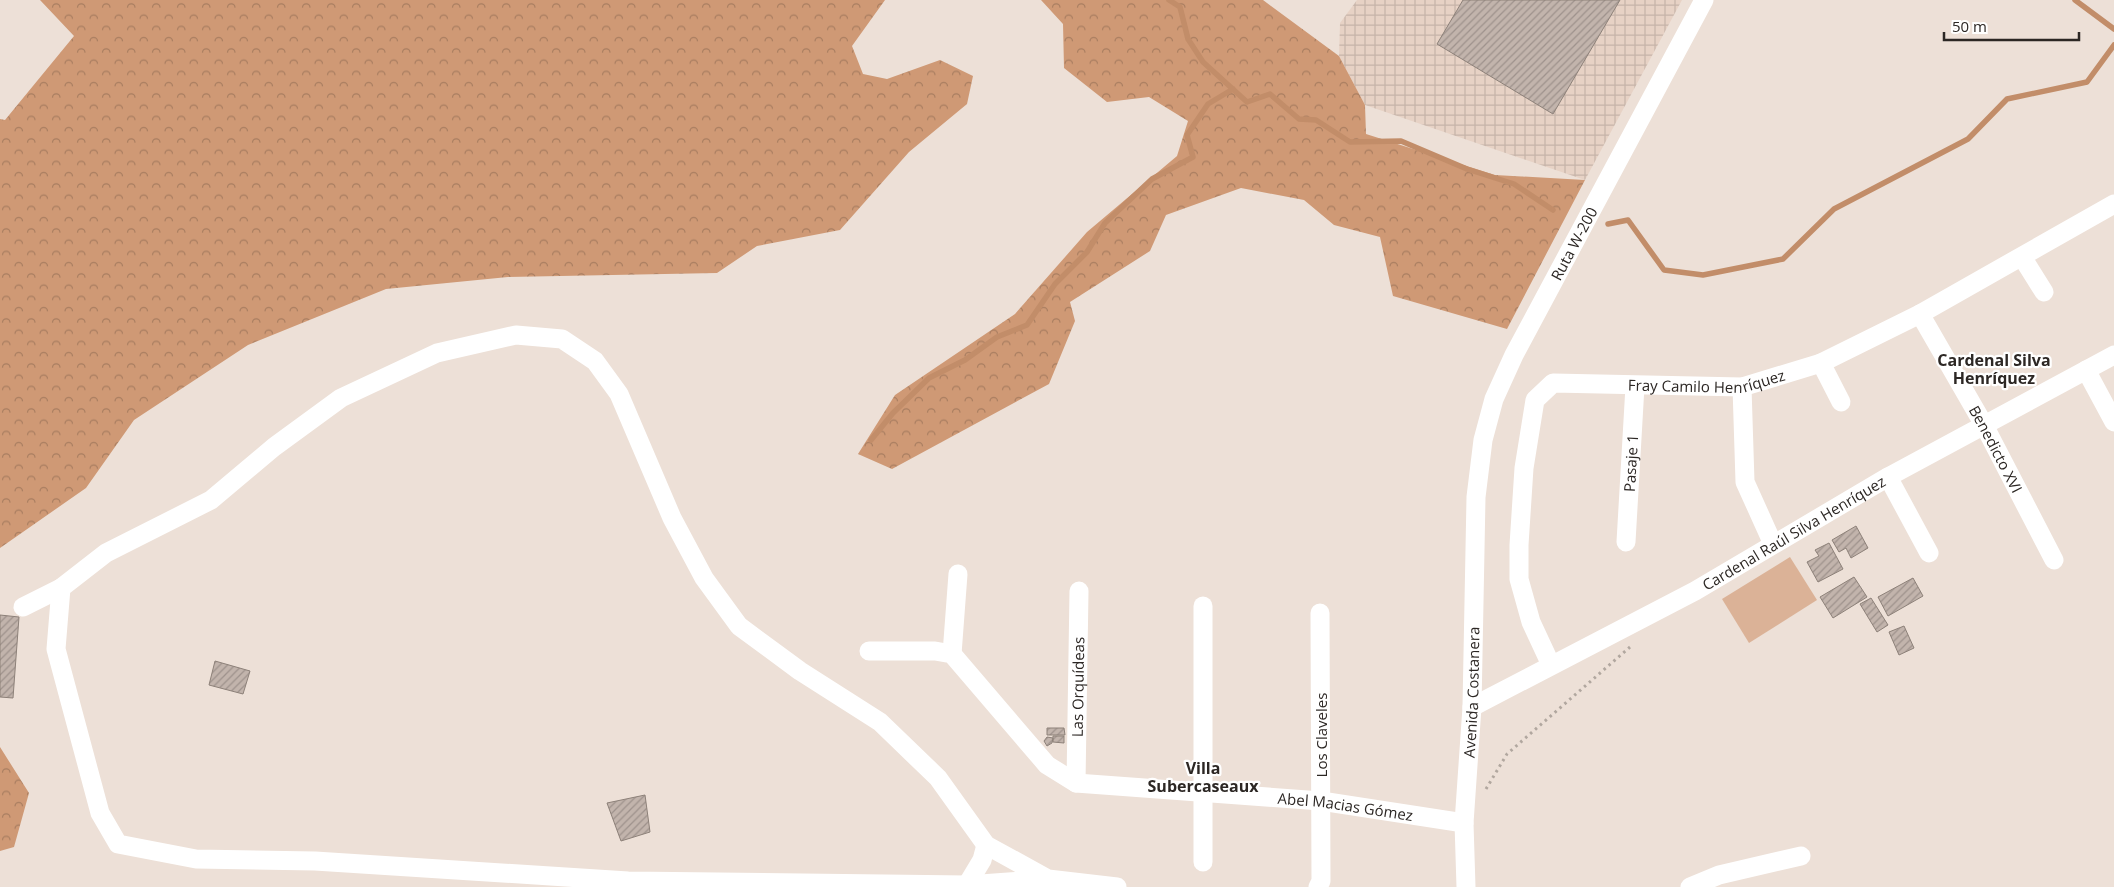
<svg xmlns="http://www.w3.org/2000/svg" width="2114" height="887" viewBox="0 0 2114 887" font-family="'Open Sans',sans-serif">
<defs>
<pattern id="industrial-grid" width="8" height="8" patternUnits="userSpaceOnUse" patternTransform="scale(1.25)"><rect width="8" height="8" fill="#e7d2c5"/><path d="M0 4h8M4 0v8" fill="none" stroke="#c6b4a9"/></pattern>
<pattern id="forest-crowns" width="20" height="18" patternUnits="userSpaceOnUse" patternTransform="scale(1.25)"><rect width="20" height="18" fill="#cf9975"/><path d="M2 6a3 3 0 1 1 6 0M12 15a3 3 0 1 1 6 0" fill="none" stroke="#a87d60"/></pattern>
<pattern id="building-hatch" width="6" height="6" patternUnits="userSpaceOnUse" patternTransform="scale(1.25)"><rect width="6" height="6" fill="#c2b4ac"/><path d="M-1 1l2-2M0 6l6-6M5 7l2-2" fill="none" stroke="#9e928c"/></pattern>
</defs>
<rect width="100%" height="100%" fill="#ede0d7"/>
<!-- industrial -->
<path fill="url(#industrial-grid)" d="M1357,0H1682L1585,180L1365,105L1339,56L1340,23Z"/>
<!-- forest -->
<path fill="url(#forest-crowns)" d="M40,0H885L852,46L863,74L887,79L940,60L973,76L967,104L909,152L840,230L757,246L717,273L508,277L386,289L248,345L134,420L86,488L0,548V119L5,120L74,36Z
M1041,0H1263L1339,56L1365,105L1366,134L1495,175L1585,180L1507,329L1393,296L1380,237L1334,225L1304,200L1241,188L1166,215L1150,251L1070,302L1075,321L1049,384L892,469L858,454L895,395L1015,314L1087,232L1177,156L1188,121L1149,97L1107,102L1064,68L1063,24Z
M0,747L29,793L14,847L0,851Z"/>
<!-- pitch -->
<path fill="#dbb297" d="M1790,557L1817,600L1749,643L1722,599Z"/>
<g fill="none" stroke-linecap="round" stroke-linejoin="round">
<!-- stream -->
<path stroke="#c28d69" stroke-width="5.5" d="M1169,0L1180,7L1188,39L1203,62L1247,102L1270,94L1299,119L1316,120L1350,142L1401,141L1467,169L1514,184L1553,210
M2075,0L2114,29
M1608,224L1628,220L1664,270L1703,275L1783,259L1834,209L1968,139L2007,99L2087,82L2114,45
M871,440L893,413L929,378L965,360L997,337L1027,325L1055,284L1087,252L1105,223L1152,179L1193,157L1187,135L1208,104L1233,89"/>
</g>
<!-- building -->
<path fill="url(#building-hatch)" stroke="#8d8179" d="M1463,0H1620L1553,114L1437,44Z
M1856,526L1868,548L1851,558L1846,548L1839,552L1832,540Z
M1829,543L1843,569L1818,582L1807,562L1819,556L1815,550Z
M1854,577L1867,597L1833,618L1820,597Z
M1913,578L1923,596L1888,616L1878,597Z
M1871,598L1888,625L1877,632L1860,604Z
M0,615L19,617L13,698L0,697Z
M1904,626L1914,648L1899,655L1889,632Z
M215,661L250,671L243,694L209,685Z
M1047,728H1064L1065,735H1047Z
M1053,736H1064V743L1053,742Z
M1047,737L1053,738L1052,743L1047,746L1044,741Z
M645,795L650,832L621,841L607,803Z"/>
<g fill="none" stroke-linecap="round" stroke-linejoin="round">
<!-- path -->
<path stroke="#b1a79f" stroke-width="3" stroke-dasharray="2.5 4" stroke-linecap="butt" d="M1486,789L1507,754L1630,647"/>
<!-- minor -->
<g stroke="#fff" stroke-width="19">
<path d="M2022,257L2044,292"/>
<path id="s1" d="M1920,314L1984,425L2054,560"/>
<path d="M1821,363L1841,402"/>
<path d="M2086,370L2114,422"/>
<path d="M1742,387L1745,482L1773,544"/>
<path d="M1888,477L1929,553"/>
<path id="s2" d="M1626,542L1635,386"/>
<path d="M23,607L61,588"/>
<path id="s3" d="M869,651H935L952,654L1047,765L1076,783L1321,801L1464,823"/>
<path d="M952,654L958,574"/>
<path id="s4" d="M1551,665L1531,622L1519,579V545L1524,468L1535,400L1553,383L1742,387L1821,363L1920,314L2114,204"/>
<path id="s5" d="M1472,707L1695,591L1888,477L2114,355"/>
<path id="s6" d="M1076,783L1079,591"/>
<path d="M1203,862V606"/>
<path d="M1048,879L986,845L938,778L880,722L800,671L739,626L704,578L672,518L619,394L595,361L562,339L516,335L437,353L341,398L274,447L211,500L106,553L61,588L56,649L100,813L118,844L196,859L315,861L628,881L967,885L1048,879L1117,887"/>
<path d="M967,885L982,860L986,845"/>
<path d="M1318,887L1321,881L1320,613"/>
<path id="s7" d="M1466,887L1464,823L1472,707L1476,497L1483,440L1494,399L1514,355L1704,0"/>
<path d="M1690,887L1719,875L1801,856"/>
</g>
</g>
<g text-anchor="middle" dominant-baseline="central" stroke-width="4.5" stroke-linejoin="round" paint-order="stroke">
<!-- street labels -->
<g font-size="15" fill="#2c2724" stroke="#fff">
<text stroke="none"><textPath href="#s7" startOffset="665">Ruta W-200</textPath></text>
<text stroke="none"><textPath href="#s4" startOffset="451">Fray Camilo Henríquez</textPath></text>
<text stroke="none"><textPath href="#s1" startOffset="155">Benedicto XVI</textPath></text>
<text stroke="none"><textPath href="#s2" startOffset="79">Pasaje 1</textPath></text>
<text stroke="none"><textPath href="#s5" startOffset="366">Cardenal Raúl Silva Henríquez</textPath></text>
<text stroke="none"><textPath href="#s6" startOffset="96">Las Orquídeas</textPath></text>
<text stroke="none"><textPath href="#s7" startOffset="195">Avenida Costanera</textPath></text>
<text transform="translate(1321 735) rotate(-90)">Los Claveles</text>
<text stroke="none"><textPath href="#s3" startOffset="534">Abel Macias Gómez</textPath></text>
</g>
<!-- neighbourhood labels -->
<g font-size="16" font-weight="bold" fill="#2c2724" stroke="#fff">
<text x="1994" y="360">Cardenal Silva<tspan x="1994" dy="18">Henríquez</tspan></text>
<text x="1203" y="768">Villa<tspan x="1203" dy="18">Subercaseaux</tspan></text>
</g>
</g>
<!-- scale -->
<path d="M1944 32v8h135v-8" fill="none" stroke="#2c2724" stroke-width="2.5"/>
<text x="1952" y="32" font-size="15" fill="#2c2724" stroke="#ffffff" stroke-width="4" paint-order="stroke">50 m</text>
</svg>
